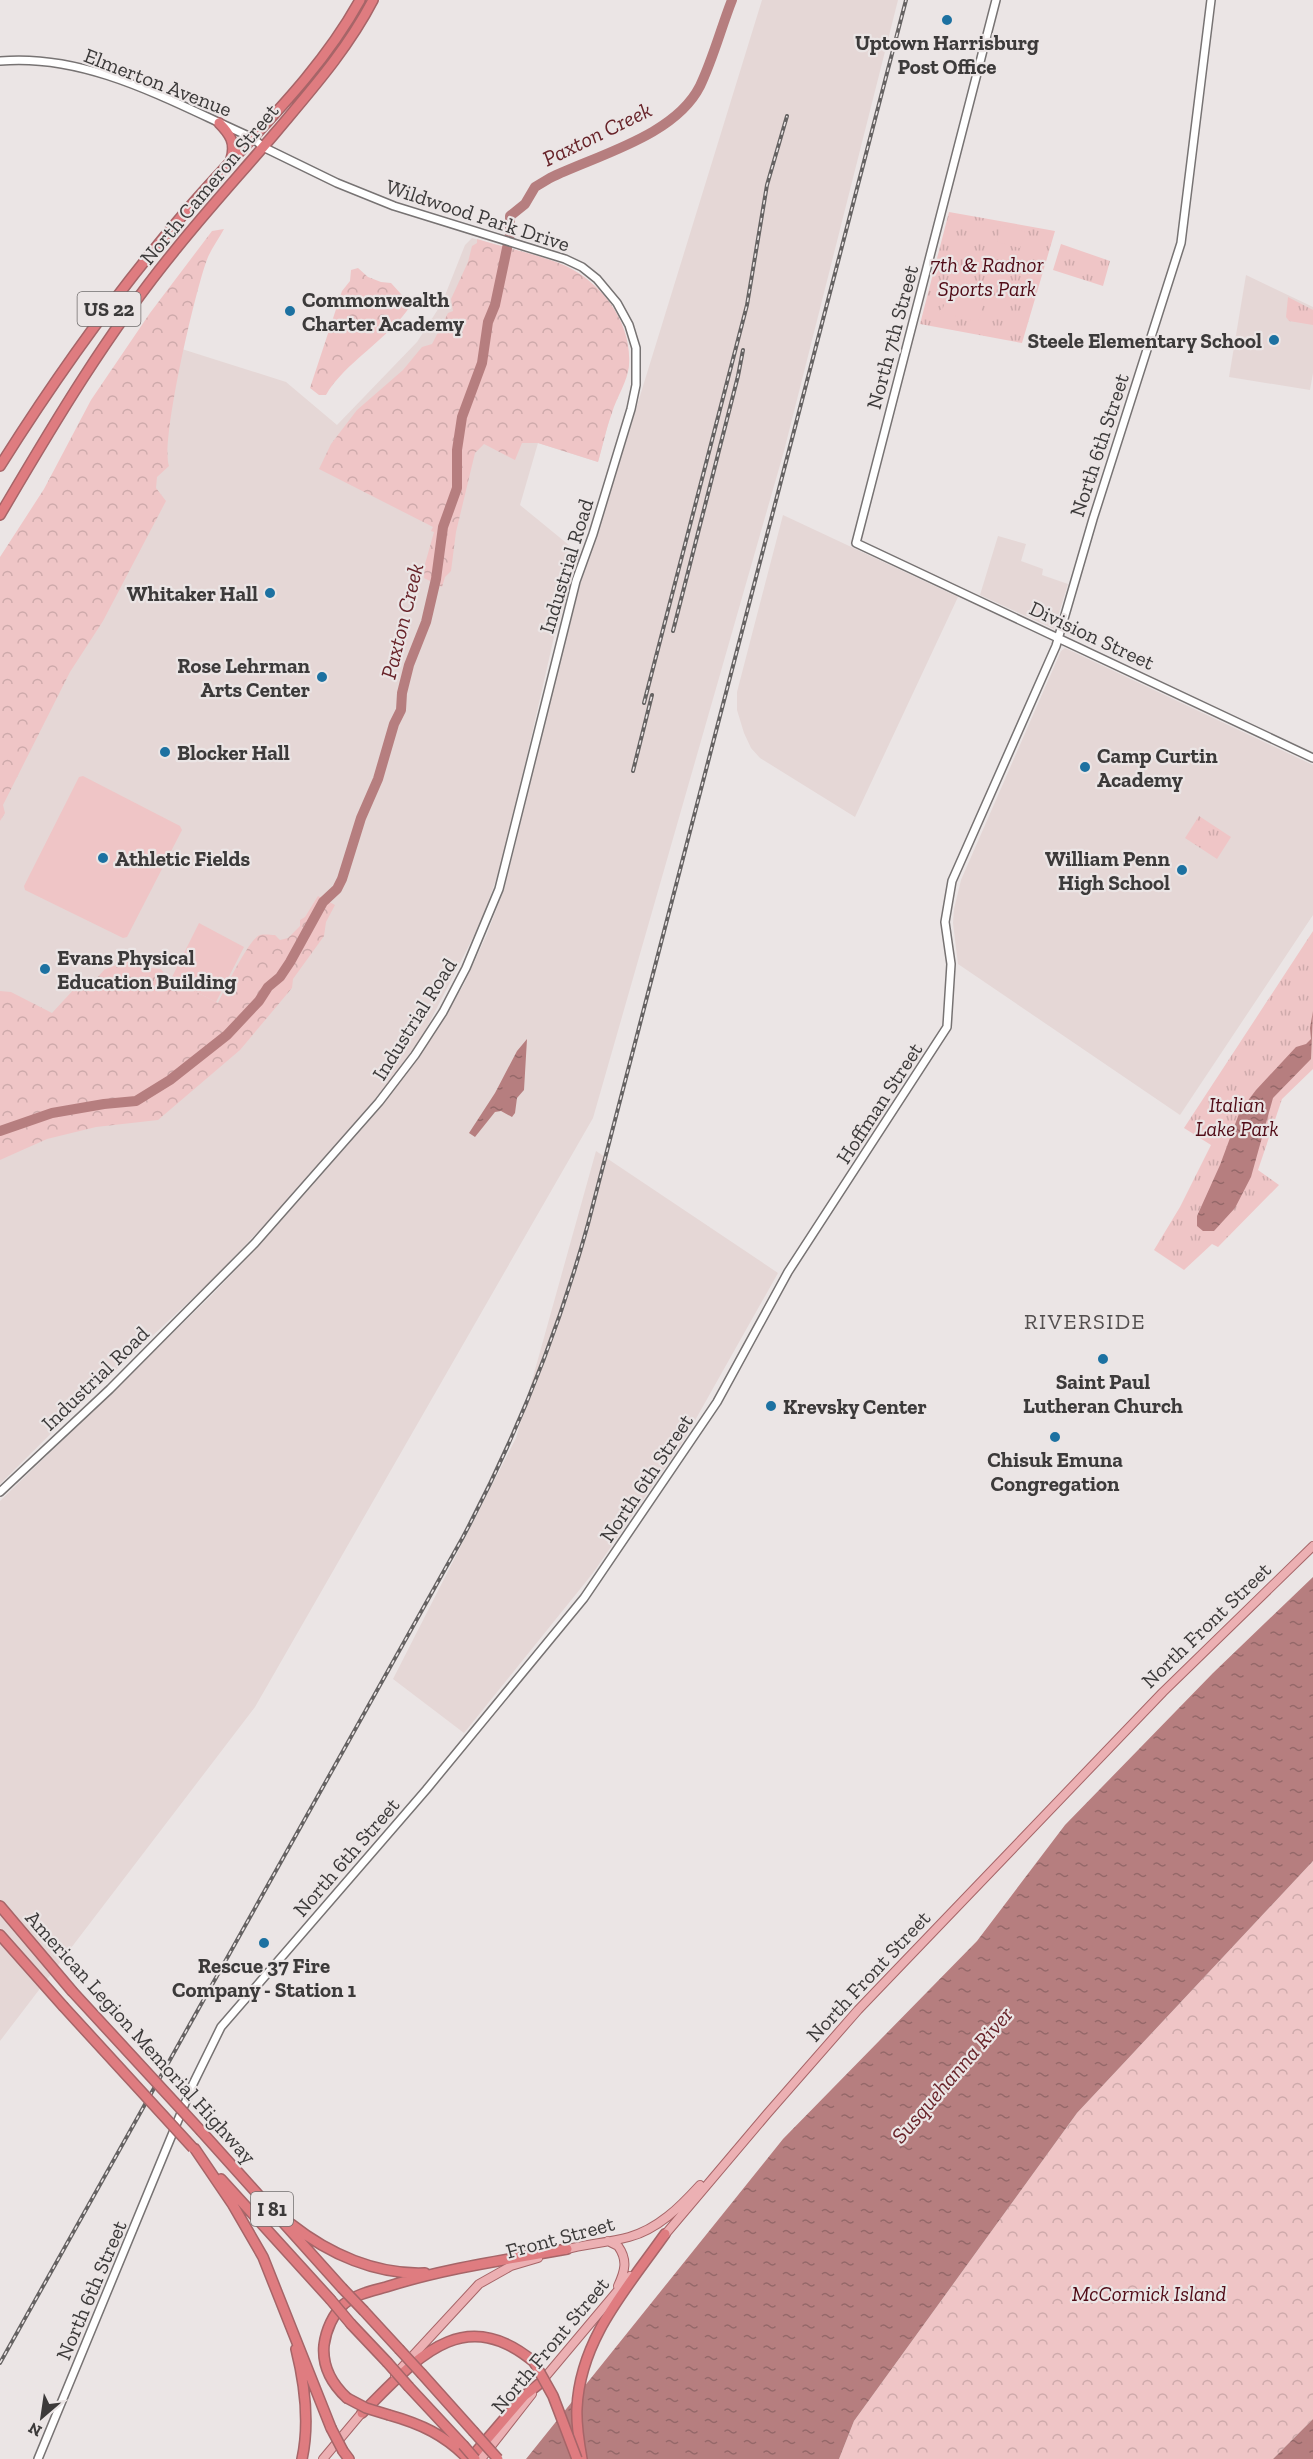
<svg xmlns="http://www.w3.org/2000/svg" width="1313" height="2459" viewBox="0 0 1313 2459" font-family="'Zilla Slab',serif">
<defs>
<pattern id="grass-tufts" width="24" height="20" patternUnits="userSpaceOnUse" patternTransform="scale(1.5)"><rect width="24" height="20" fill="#efc5c6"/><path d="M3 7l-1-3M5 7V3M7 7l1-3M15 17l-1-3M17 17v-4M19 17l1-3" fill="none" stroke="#ceaaab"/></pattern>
<pattern id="forest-crowns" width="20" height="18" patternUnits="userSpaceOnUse" patternTransform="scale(1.5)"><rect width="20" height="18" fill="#efc5c6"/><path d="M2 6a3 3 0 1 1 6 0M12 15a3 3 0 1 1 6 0" fill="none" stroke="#ceaaab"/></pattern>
<pattern id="water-ripples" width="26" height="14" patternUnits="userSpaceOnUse" patternTransform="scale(1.5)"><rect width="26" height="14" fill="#b67e7f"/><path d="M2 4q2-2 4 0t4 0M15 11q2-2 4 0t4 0" fill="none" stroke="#956869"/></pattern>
</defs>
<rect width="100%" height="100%" fill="#ebe5e5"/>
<!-- built -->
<path fill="#e5d7d6" d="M762,0H898L784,451L593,1118L255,1707L0,2041V1501L211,1296L261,1243L366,1124L437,1029L464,984L487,934L504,889L577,593L599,529Z
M472,238L563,265L587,279L608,300L621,322L629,367L611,413L598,462L538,443L520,505L581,555L554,637L504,857L481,922L424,1033L376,1103L325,1161L214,1278L97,1388L0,1484V589L144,337L286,382L337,425L417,342L442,303L465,245Z
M1246,275L1313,307V373L1310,390L1229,377Z
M783,515L958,597L855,817L760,758L751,748L744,733L737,710V692Z
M998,536L1026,544L1021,561L1043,569L1042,575L1068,584L1054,629L980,595Z
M1065,648L1313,765V915L1180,1115L958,964L953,923L954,909L961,880L1061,651Z
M596,1151L778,1273L684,1440L593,1573L464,1733L393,1679L516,1438Z"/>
<!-- grass -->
<path fill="url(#grass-tufts)" d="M949,212L1055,231L1022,343L920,324Z
M1061,244L1110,261L1103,286L1053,270Z
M1288,297L1313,310V325L1289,321L1286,317Z
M1199,816L1231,837L1217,859L1185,838Z
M1313,931V1069L1282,1099L1258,1170L1279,1185L1218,1247L1212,1244L1184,1270L1154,1250L1180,1207L1211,1145L1184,1128Z"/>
<!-- forest -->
<path fill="url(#forest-crowns)" d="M224,229C219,238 212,248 208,257C196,286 160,442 169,466L157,477L156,488L166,501L103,621L70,672L3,805L5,813L0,821V557L44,489L91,400L150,313L212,231Z
M477,239C506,248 538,254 566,266C603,284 632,323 629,365C628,381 616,398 612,413C606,429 603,445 598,462L538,443H522L515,460L484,444L475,453L456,532L451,571L445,577L442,587L424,578L425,564L434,532L431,531L433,527L319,469L331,444L357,410L403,370L422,347L432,344L448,313L453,311L451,299L468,262L472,246L477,243Z
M358,268L368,277L381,282L391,283L411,305C390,338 344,363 326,395H319L310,388L342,291L350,281L351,270Z
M318,896L335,905L326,922L324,936L293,979L292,988L240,1050L158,1120L96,1127L47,1139L0,1160V991L11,992L52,1013L76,987L95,980L105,969C110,969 128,959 133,956L151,968L161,969L167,977L218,1003C224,991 250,937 260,935C265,934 271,935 275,935L280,940L288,938L300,926V920L305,917Z
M1313,1861V2419L1273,2459H839L854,2421L1077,2113Z"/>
<!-- pitch -->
<path fill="#efc5c6" d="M1001,225L1025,232L1020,248L997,242Z
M953,278C981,275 987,301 978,322L948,314L943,316L939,311L943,308Z
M83,776L180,826L182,830L127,937L123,938L25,890L24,886L79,777Z
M199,923L244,947L216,1002L171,979Z"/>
<!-- water -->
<path fill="url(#water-ripples)" d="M1313,1011L1311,1059L1273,1098L1251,1177L1235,1208L1214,1231H1203L1197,1226V1216L1220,1165L1240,1111L1256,1090L1296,1047L1306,1044L1311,1039L1310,1028Z
M527,1039L524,1090L517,1098L515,1113L512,1117L501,1111L495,1112L475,1137L469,1133L495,1093L517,1051Z
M1313,1577V1861L1077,2113L854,2421L839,2459H526L783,2139L977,1941L1065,1825L1213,1673Z
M1313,2419V2459H1273Z"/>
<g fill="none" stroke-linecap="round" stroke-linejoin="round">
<!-- river -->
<path stroke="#b67e7f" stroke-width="10" d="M0,1131L52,1113L104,1104L136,1101L170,1080L227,1035L259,1001L268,987L280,977L290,962L323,902L337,889L342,879L361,818L378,779L394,724L401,710L402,693L409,665L426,622L436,579L443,527L457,488V450L462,417L482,363L488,322L495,305L510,234V216L525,204L535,187L550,178C597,155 675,136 700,86C713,59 721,28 732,0"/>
<defs>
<path id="secondary" d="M996,0L856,543L1313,758
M0,61C90,53 173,103 253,138L263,147L337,183L394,206L565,259L582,267L597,279L617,303L629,325L636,348V385L631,409L593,534L576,581L499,889L466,968L443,1012L415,1055L379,1102L255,1243L110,1389L0,1492
M38,2459L193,2084L221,2027L426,1790L584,1598L717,1402L788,1272L947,1027L951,964L945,922L952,881L1056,646L1093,519L1181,243L1211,0"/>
<path id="primary" d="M663,2237L767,2114L858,2010L1163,1692L1313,1546
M608,2241L618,2246C628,2260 625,2271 618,2286
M564,2250C585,2244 607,2243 629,2237C658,2229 680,2207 700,2185
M395,2375L479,2284L511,2266L538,2258
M541,2382L630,2276
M323,2459L365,2409
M481,2459L532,2394"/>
<path id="highway" d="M219,123C230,134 236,143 231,159
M0,466C56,377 118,290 187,210C246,141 316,80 360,0
M0,515C54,423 108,332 176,249C208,209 243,171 276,132C312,89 347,50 373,0
M0,1906L72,1991
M0,1935L63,2006
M201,2131L342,2288
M195,2149L233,2205L263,2257L331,2428
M221,2179L330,2299
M291,2224C329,2254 376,2275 425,2273
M364,2311L399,2349
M351,2324L387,2362
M296,2349C305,2385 310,2422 302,2459
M422,2374L473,2431
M409,2387L463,2445
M347,2398C332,2384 322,2366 324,2345C326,2330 333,2314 344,2304C356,2294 372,2291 386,2287C446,2268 506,2260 567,2249
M362,2413C414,2362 461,2301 534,2362
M389,2415C421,2424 445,2435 468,2459
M343,2451L349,2459
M470,2459L524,2396L539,2384
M582,2459C579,2442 576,2425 577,2408C580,2339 627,2288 665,2234"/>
</defs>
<!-- secondary casing -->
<use href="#secondary" stroke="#777373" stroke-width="10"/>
<!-- primary casing -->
<use href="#primary" stroke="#a66568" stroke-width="10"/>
<!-- highway casing -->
<use href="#highway" stroke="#a66568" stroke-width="12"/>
<!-- secondary -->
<use href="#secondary" stroke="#fff" stroke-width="7"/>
<!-- primary -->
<use href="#primary" stroke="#ecb0b3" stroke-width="8"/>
<!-- highway -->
<use href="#highway" stroke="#df7c80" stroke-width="9"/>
<defs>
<path id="rail" d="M673,631L738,376L743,350
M644,703L747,305L767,185L787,116
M633,771L652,695
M0,2363L463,1537C516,1437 558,1333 588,1224L906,0"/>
</defs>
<!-- rail casing -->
<use href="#rail" stroke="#656262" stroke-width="4"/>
<!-- rail -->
<use href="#rail" stroke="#ebe5e5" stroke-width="1.5" stroke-dasharray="4.5" stroke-linecap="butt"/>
<defs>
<path id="highway-bridge" d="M72,1991L201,2131
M63,2006L193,2148
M342,2288L364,2311
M330,2299L351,2324
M399,2349L422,2374
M387,2362L409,2387
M534,2362L553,2396L577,2459
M347,2398L366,2408L389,2415
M331,2428L343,2451
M473,2431L498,2459
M463,2445L475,2459"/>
</defs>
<!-- highway-bridge casing -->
<use href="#highway-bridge" stroke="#a66568" stroke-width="12" stroke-linecap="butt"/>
<!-- highway-bridge -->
<use href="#highway-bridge" stroke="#df7c80" stroke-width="9"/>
</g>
<!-- markers -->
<g fill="#1c71a1" stroke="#ebe5e5" stroke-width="2">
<circle cx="947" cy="20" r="6"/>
<circle cx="290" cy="311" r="6"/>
<circle cx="1274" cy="340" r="6"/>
<circle cx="270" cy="593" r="6"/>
<circle cx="322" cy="677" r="6"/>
<circle cx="165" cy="752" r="6"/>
<circle cx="1085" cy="767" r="6"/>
<circle cx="103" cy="858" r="6"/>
<circle cx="1182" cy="870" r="6"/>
<circle cx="45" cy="969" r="6"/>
<circle cx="1103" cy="1359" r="6"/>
<circle cx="771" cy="1406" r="6"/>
<circle cx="1055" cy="1437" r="6"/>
<circle cx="264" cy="1943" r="6"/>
</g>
<g text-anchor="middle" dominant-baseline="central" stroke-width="4.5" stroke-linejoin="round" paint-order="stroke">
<!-- shield labels -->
<g fill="#ebe5e5" stroke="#706d6d" stroke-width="1.5">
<rect x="77.5" y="292" width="63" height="34" rx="4.5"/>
<rect x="251" y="2192" width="42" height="34" rx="4.5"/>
</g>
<g font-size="20" font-weight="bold" fill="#3c3a3a">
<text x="109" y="309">US 22</text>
<text x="272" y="2209">I 81</text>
</g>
<!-- poi labels -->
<g font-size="21" font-weight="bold" fill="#3c3a3a" stroke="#ebe5e5" text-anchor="start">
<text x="947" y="42" text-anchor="middle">Uptown Harrisburg<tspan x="947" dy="24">Post Office</tspan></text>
<text x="302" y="299">Commonwealth<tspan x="302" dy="24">Charter Academy</tspan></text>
<text x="1262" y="340" text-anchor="end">Steele Elementary School</text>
<text x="258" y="593" text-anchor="end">Whitaker Hall</text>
<text x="310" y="665" text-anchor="end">Rose Lehrman<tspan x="310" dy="24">Arts Center</tspan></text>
<text x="177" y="752">Blocker Hall</text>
<text x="1097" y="755">Camp Curtin<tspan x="1097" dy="24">Academy</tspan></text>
<text x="115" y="858">Athletic Fields</text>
<text x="1170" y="858" text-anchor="end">William Penn<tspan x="1170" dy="24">High School</tspan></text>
<text x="57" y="957">Evans Physical<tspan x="57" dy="24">Education Building</tspan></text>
<text x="1103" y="1381" text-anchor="middle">Saint Paul<tspan x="1103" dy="24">Lutheran Church</tspan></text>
<text x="783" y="1406">Krevsky Center</text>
<text x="1055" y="1459" text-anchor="middle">Chisuk Emuna<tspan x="1055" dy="24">Congregation</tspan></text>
<text x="264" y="1965" text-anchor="middle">Rescue 37 Fire<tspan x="264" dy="24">Company - Station 1</tspan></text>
</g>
<!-- street labels -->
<g font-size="21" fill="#3c3a3a" stroke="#ebe5e5">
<text transform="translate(158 82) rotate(21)">Elmerton Avenue</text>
<text transform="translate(209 184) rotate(-50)">North Cameron Street</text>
<text transform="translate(478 215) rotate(18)">Wildwood Park Drive</text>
<text transform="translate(892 337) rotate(-75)">North 7th Street</text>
<text transform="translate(1099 445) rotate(-72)">North 6th Street</text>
<text transform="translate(566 566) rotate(-73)">Industrial Road</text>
<text transform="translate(1092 635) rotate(25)">Division Street</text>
<text transform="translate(414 1019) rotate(-58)">Industrial Road</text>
<text transform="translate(879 1103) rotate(-57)">Hoffman Street</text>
<text transform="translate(95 1378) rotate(-44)">Industrial Road</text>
<text transform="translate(646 1478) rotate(-56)">North 6th Street</text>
<text transform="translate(1206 1625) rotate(-44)">North Front Street</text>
<text transform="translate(346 1857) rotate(-49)">North 6th Street</text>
<text transform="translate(868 1976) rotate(-47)">North Front Street</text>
<text transform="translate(141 2037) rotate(48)">American Legion Memorial Highway</text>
<text transform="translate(560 2237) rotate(-15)">Front Street</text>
<text transform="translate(91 2290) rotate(-67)">North 6th Street</text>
<text transform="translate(550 2345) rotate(-50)">North Front Street</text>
</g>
<!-- park labels -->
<g font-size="21" font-style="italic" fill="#500b16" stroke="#ebe5e5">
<text x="987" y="264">7th &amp; Radnor<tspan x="987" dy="24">Sports Park</tspan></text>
<text x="1237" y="1104">Italian<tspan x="1237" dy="24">Lake Park</tspan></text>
<text x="1149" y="2293">McCormick Island</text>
</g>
<!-- water labels -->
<g font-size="22" font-style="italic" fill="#682329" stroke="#ebe5e5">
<text transform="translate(597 134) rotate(-26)">Paxton Creek</text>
<text transform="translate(402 621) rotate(-76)">Paxton Creek</text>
<text transform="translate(952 2075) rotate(-49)">Susquehanna River</text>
</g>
<!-- neighbourhood labels -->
<g font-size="22" letter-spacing="1.5" fill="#534f4f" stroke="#ebe5e5">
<text x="1085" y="1321">RIVERSIDE</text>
</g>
</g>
<!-- north arrow -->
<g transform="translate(42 2417) rotate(209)" stroke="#ebe5e5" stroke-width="4.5" paint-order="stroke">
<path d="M0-4.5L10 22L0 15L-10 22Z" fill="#3c3a3a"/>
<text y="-9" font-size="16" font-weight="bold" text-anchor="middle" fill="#3c3a3a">N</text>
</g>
</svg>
